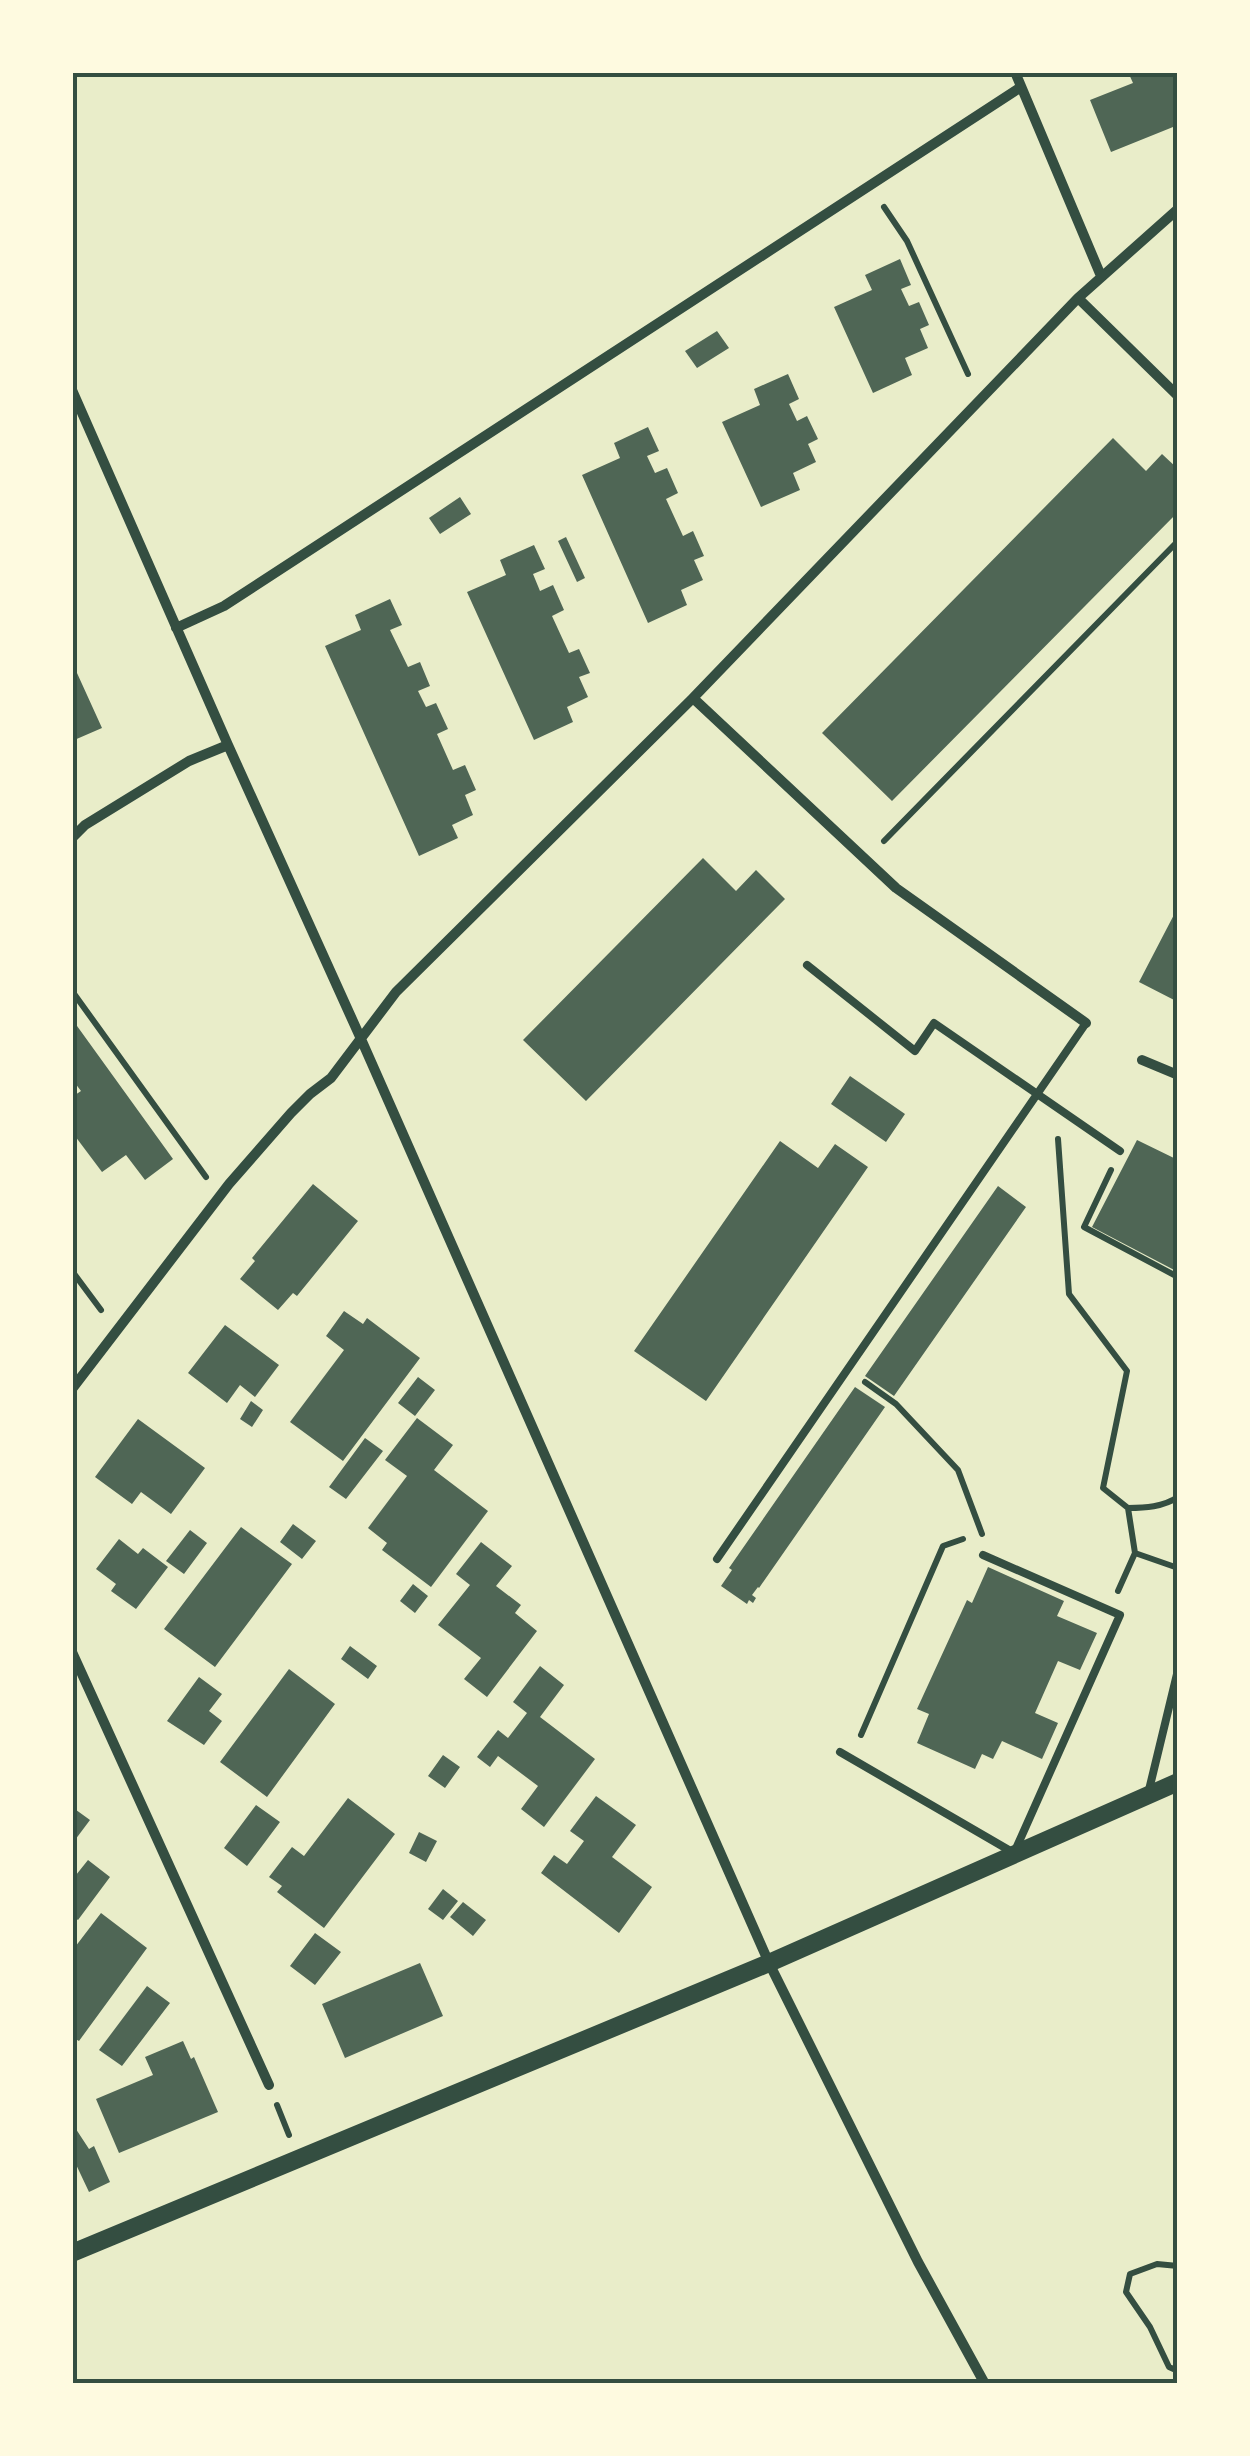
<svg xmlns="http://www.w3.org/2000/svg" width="1250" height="2456" viewBox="0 0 1250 2456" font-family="'Roboto Serif',serif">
<rect width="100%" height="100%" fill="#e9edc9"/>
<!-- building -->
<path fill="#4f6655" d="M1128,72H1178V125L1111,152L1090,100L1133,83Z
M900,259L911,285L901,289L909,306L919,302L929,325L920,329L928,348L905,358L912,375L873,393L834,307L872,290L865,275Z
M717,331L729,348L697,368L685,351Z
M788,374L799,399L789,404L797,421L807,416L818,439L808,444L816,462L793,473L800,490L761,507L722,422L760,405L754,389Z
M648,427L659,451L647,456L655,473L667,468L678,493L666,499L683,536L693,531L704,556L694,560L703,580L681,590L687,605L648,623L582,475L620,458L614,443Z
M1113,438L1146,471L1162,454L1178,469V512L892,801L822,733Z
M460,497L471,514L440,534L429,518Z
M566,537L585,578L577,582L558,541Z
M534,545L545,569L533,574L540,591L553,585L564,610L552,616L569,653L579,649L590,673L579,677L588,697L567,707L573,722L534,740L467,592L506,575L500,560Z
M390,599L402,625L390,630L408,667L420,662L430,686L418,691L426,707L436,703L448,729L437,734L453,770L465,765L476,790L465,795L473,815L452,825L458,838L419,856L325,646L361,630L355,615Z
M72,662L102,728L72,741Z
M703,858L736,891L756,870L785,899L586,1101L523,1040Z
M1178,907V1002L1139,982Z
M72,1019L173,1159L145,1180L126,1155L102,1172L72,1132V1097L81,1091L72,1079Z
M850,1076L905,1114L886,1142L831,1104Z
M1137,1140L1178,1160V1272L1092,1227Z
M780,1141L818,1168L835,1144L868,1167L706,1401L634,1351Z
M313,1184L358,1221L297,1296L293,1293L278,1310L240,1279L255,1261L252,1258Z
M998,1186L1026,1207L894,1396L865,1376Z
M344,1311L363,1324L367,1318L420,1358L343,1461L290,1422L344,1350L326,1336Z
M225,1325L279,1365L255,1397L240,1385L227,1403L188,1373Z
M418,1377L435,1390L415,1416L398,1403Z
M855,1387L885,1407L759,1588L758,1587L752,1595L756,1598L753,1603L749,1600L747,1604L721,1586L732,1570L729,1568Z
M251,1401L263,1410L252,1427L240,1419Z
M417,1418L453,1445L434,1470L488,1511L431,1587L382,1550L387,1543L368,1528L407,1476L385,1460Z
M138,1419L205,1468L171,1514L141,1492L132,1504L95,1477Z
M365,1438L383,1451L346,1499L329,1487Z
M293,1524L316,1541L302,1559L280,1542Z
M241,1527L292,1564L215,1667L164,1629Z
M190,1530L207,1543L184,1574L166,1561Z
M119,1539L138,1554L143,1548L168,1567L136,1609L111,1591L116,1584L96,1569Z
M481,1542L512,1566L496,1586L521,1605L515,1613L537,1631L487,1697L464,1679L481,1658L438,1625L470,1585L456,1574Z
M988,1567L1064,1601L1057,1616L1097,1633L1080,1670L1058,1661L1035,1713L1058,1723L1042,1759L1002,1741L993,1759L982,1754L975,1769L917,1743L929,1714L917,1709L967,1600L972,1603Z
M413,1584L428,1596L415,1613L400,1601Z
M350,1646L377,1666L368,1679L341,1659Z
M540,1666L564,1685L540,1717L595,1759L544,1827L521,1809L538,1786L498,1756L490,1767L477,1757L498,1730L508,1738L527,1713L513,1702Z
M289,1669L335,1704L267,1797L220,1762Z
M199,1677L222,1694L209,1711L222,1721L204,1745L167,1721Z
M443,1755L460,1767L445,1788L428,1776Z
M596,1796L636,1825L612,1857L652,1887L619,1933L541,1873L554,1855L567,1864L584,1841L570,1831Z
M348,1798L395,1834L324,1928L277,1892L282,1886L269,1877L292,1847L304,1856Z
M256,1805L280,1822L247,1866L224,1848Z
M72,1807L90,1820L72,1844Z
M419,1832L437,1841L426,1862L409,1853Z
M88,1860L110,1877L78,1920L72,1916V1880Z
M443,1889L458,1901L443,1920L428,1909Z
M463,1902L486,1920L473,1936L450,1917Z
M101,1913L147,1948L79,2041L72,2037V1951Z
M315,1933L341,1952L315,1985L290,1966Z
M420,1963L443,2016L345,2058L322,2004Z
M147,1986L170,2003L122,2066L99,2050Z
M183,2041L191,2059L194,2057L218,2112L119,2153L96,2099L153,2075L145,2057Z
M72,2123L89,2149L94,2146L110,2182L89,2192L72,2156Z"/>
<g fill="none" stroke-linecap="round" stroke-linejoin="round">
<!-- path -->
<path stroke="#344e41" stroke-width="6" d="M884,207L907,241L968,374
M884,841L1178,541
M72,991L206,1177
M1058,1139L1069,1294L1127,1371L1103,1488L1128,1508C1145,1508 1163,1507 1178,1497
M1111,1170L1084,1227L1178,1277
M72,1271L101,1310
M865,1382L896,1404L958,1470L982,1534
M1128,1508L1135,1553L1178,1568
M1118,1591L1135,1553
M861,1735L943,1546L963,1539
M277,2105L289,2135
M1178,2266L1157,2264L1130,2274L1126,2292L1150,2327L1169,2367L1178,2371"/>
<!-- service -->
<path stroke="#344e41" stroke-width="8" d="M807,965L915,1051L934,1023L1120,1151
M717,1559L1086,1023
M840,1752L1014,1853L1120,1615L983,1555
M1148,1794L1178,1670"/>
<!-- minor -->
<path stroke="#344e41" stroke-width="10" d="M1015,72L1101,276
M1078,298L1178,396
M72,390L228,745L361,1039L769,1963L918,2262L985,2384
M176,628L224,606L1021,87
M693,698L896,888L1086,1023
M72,838L85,825L189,761L228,745
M1142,1060L1178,1075
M72,1389L229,1184L291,1113L310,1094L331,1078L396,992L693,698L1078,298L1178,209
M72,1652L269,2085"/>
<!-- tertiary -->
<path stroke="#344e41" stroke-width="18" d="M72,2253L769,1963L1178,1782"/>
</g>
<!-- border -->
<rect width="1250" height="2456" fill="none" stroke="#fefae0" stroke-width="150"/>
<rect x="75" y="75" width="1100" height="2306" fill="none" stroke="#344e41" stroke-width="4"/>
</svg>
